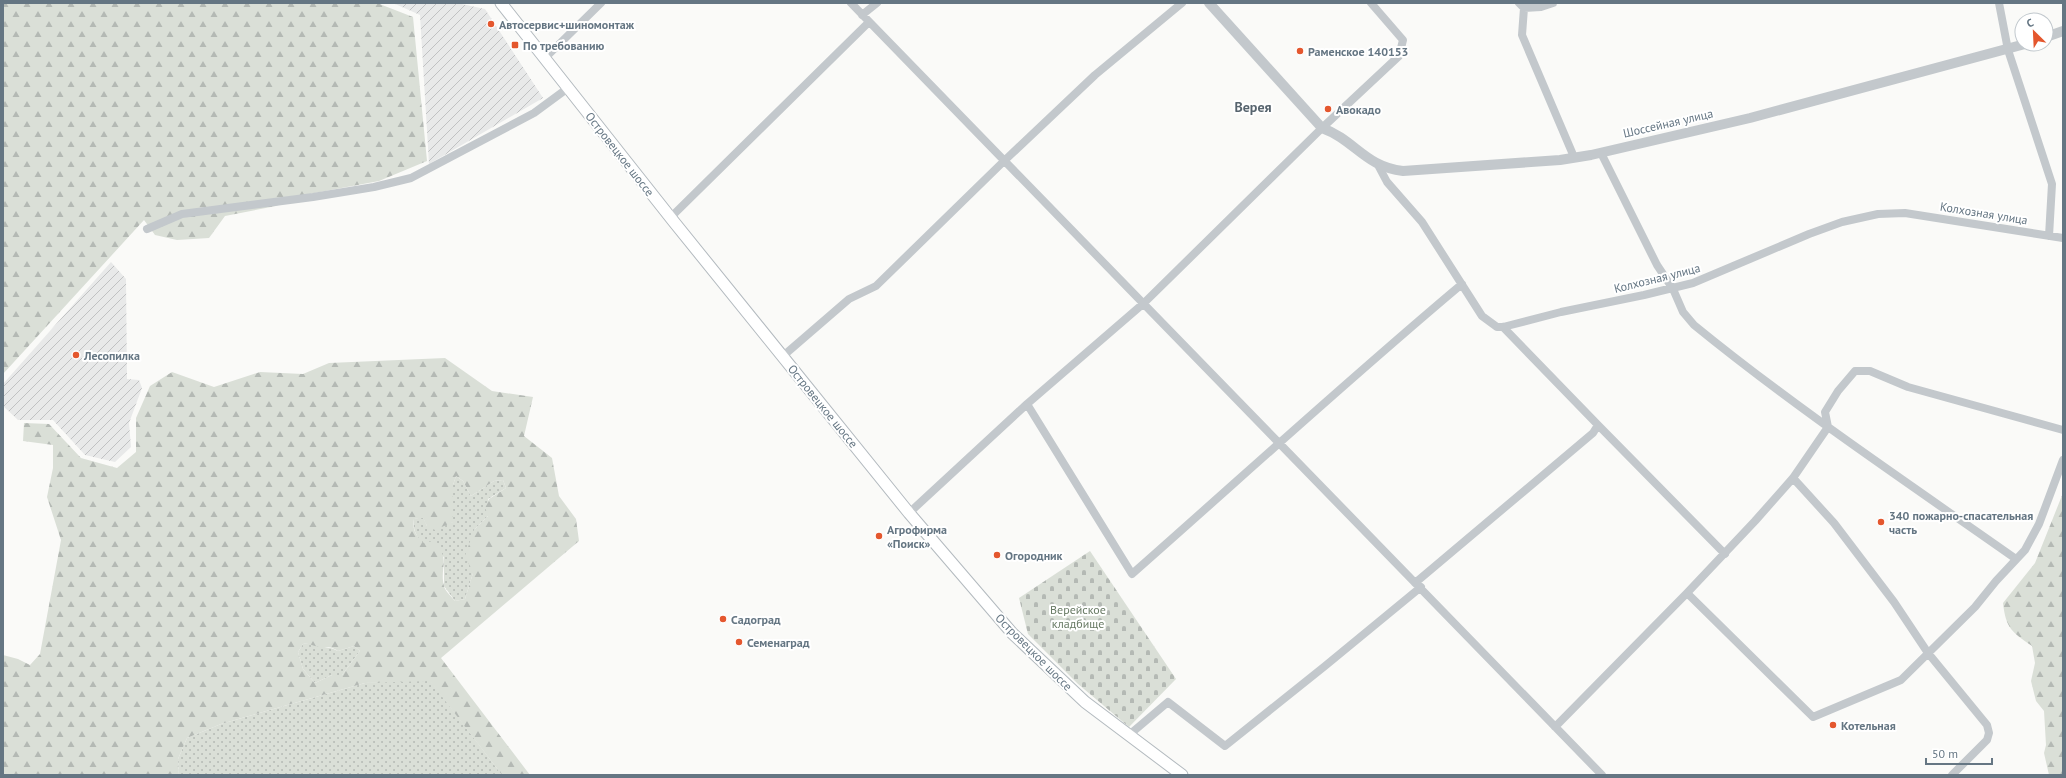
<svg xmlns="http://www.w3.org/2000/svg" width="2066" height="778" viewBox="0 0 2066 778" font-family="'PT Sans',sans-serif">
<defs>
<pattern id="industrial-furrows" width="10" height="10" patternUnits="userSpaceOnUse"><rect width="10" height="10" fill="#e8e9e9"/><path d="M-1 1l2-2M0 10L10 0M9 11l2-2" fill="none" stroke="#c0c1c2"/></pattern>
<pattern id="grass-dots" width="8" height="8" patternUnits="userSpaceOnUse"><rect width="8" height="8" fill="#dadfd7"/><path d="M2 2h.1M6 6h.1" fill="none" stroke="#b4b9b4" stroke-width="1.8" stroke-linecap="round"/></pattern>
<pattern id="forest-firs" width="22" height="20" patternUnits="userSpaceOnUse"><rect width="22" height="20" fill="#dadfd7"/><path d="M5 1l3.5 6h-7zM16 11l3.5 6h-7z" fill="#b4b9b4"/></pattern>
<pattern id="cemetery-stones" width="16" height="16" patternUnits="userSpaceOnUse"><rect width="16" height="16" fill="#dadfd7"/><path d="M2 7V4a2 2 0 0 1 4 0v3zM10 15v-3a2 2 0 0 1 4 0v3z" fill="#b4b9b4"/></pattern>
</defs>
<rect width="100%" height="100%" fill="#fafaf8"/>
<!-- industrial -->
<path fill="url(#industrial-furrows)" d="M393,3H457L485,9L543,98L429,164L420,15Z
M111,262L126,279L127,379L139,380L142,388L129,423L131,447L115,462L85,455L53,420H18L3,406V384Z"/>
<!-- grass -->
<path fill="url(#grass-dots)" d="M456,476L463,481L471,496L494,481L503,480L506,488L488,499V516L474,530L473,573L465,599L455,601L444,586V557C429,547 411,540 414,519L423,517L427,526L453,522V485Z
M311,643C321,649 327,645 338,651L354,646L360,651L342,675H332L315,683L303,669L298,652L303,644Z
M408,680H430L502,775H179L178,759L187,738L221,724L365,683Z"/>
<!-- forest -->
<path fill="url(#forest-firs)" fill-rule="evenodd" d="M3,3H377L413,17L427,161L379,181L304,195L276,206L225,216L209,238L177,240L155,235L144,220L3,374Z
M445,358L492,391L533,397L524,436L552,458L559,496L576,519L579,541L441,658L530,775H502L430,681L365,683L221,724L187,738L178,759L179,775H3V655L18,659L30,665L40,654L61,540L47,497L53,468V445L23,441L24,423L49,424L81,458L117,468L136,452V418L150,386L172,372L214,387L260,372L303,374L329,363ZM456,476L463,481L471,496L494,481L503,480L506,488L489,499L485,507L488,516L474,530L465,556L473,573L465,599L455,601C452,597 445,591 444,586C439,566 452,560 433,541L424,543C416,536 412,530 414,519L423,518L427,526L435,530L453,522V485ZM303,644C310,643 312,646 319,647C327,649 326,644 338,651L354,646L360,651L342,675H332L315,683L303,669L298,652Z
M2063,493V775H2049L2044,753L2046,745L2044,711L2036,701L2031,681L2035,663L2032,646C2012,632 2006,629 2003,603L2035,563Z"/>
<!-- cemetery -->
<path fill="url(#cemetery-stones)" d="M1090,551L1176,679L1129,727L1078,684L1028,634L1019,598Z"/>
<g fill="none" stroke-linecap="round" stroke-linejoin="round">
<defs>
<path id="secondary" d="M501,3L674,222L909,513L1012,633L1085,702L1182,775"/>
</defs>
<!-- secondary casing -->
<use href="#secondary" stroke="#b3babf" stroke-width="13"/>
<!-- minor -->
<path stroke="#c3c8cc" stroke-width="8" d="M851,3L1602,775
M1519,3L1524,8L1541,7L1553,3
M1999,3L2008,50L2052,184L2049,236
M1524,8L1522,35L1574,157
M862,15L877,3
M544,59L601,3
M1601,153L1657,265L1673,289L1683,312L1694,325C1797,409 1908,483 2016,559
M1378,165L1387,182L1422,222L1482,316L1497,327H1503L1561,312L1644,295L1693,283L1809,234L1842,222L1878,214L1905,213L2063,238
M670,218L869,22
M147,229L182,214L313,197L374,187L411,178L534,113L568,88
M783,356L849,299L876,286L1004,161L1095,75L1182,3
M1027,404L1132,574C1242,477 1350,378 1462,284
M1598,425L1725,554
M1793,478L1834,523L1894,602L1928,653L1987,725L1989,733L1987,740L1952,775
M909,513L1027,404L1144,303L1322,128L1399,56L1403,40L1371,3
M1415,583L1593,433L1598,425L1503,327
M1687,593L1813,717L1901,680L1975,607L1996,581L2025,550L2039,524L2063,460
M1555,727L1687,593L1755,521L1793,478L1828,427L1825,412L1838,391L1855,371H1870L1908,387L2063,430
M1129,735L1168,702L1225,746L1325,666L1421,587"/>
<!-- tertiary -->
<path stroke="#c3c8cc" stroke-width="10" d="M1209,3L1322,128C1355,140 1365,167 1403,171L1560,160L1591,155L1750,118L2025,44
M2046,37L2063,31"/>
<!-- secondary -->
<use href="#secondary" stroke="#fff" stroke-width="11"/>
</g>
<!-- markers -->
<g fill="#e4572e" stroke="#fff" stroke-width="1.5">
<circle cx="491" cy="24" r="4"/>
<rect x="511" y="41" width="8" height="8" rx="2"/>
<circle cx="1300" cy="51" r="4"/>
<circle cx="1328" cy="109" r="4"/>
<circle cx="76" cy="355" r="4"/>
<circle cx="1881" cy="522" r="4"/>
<circle cx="879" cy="536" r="4"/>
<circle cx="997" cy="555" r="4"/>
<circle cx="723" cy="619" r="4"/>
<circle cx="739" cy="642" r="4"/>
<circle cx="1833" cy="725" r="4"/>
</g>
<g text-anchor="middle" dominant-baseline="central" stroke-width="4" stroke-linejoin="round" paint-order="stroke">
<!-- poi labels -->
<g font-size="12" font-weight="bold" fill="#657683" stroke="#fff" text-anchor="start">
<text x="499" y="24">Автосервис+шиномонтаж</text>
<text x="523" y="45">По требованию</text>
<text x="1308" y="51">Раменское 140153</text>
<text x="1336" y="109">Авокадо</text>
<text x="84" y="355">Лесопилка</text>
<text x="1889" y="515">340 пожарно-спасательная<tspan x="1889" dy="14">часть</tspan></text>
<text x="887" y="529">Агрофирма<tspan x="887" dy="14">«Поиск»</tspan></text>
<text x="1005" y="555">Огородник</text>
<text x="731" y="619">Садоград</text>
<text x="747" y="642">Семенаград</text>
<text x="1841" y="725">Котельная</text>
</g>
<!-- street labels -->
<g font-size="12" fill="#657683" stroke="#fff">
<text transform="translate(1668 123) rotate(-13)">Шоссейная улица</text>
<text transform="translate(620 154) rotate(52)">Островецкое шоссе</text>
<text transform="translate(1984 213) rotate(9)">Колхозная улица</text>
<text transform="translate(1657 278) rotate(-14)">Колхозная улица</text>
<text transform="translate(823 406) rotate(51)">Островецкое шоссе</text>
<text transform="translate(1034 652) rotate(45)">Островецкое шоссе</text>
</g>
<!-- park labels -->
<g font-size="12" fill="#687a64" stroke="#fff">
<text x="1078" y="609">Верейское<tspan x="1078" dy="14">кладбище</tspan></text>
</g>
<!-- quarter labels -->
<g font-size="14" font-weight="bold" fill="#57646e" stroke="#fff">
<text x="1253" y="107">Верея</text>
</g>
</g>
<!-- border -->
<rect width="2066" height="778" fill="none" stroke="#657683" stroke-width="8"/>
<!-- north arrow -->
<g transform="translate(2034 32) rotate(336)"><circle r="19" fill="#ffffff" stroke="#c1c8cd"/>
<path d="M0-3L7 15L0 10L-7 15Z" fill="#e4572e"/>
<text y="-6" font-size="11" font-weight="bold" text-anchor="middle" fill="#657683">С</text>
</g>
<!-- scale -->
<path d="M1926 758v6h66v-6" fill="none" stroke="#657683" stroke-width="2"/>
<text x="1932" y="758" font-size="12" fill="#657683" stroke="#ffffff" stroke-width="3" paint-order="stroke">50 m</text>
</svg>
